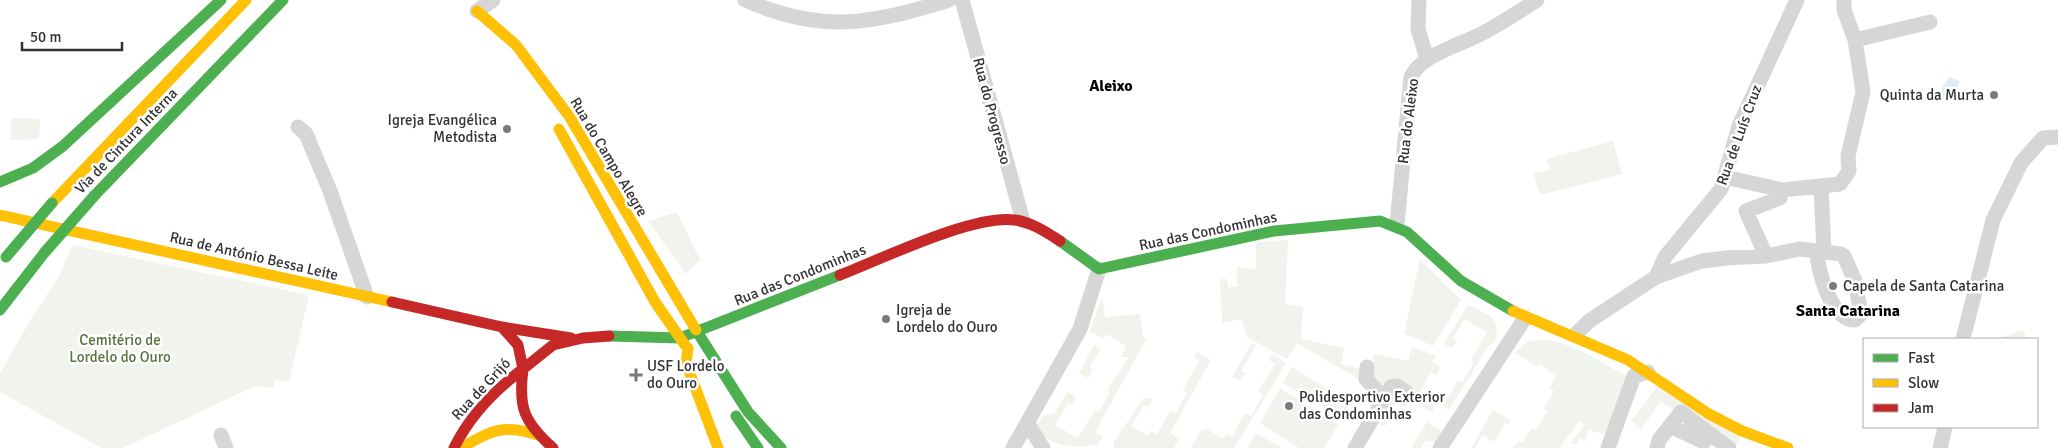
<svg xmlns="http://www.w3.org/2000/svg" width="2058" height="448" viewBox="0 0 2058 448" font-family="Signika,sans-serif">
<rect width="100%" height="100%" fill="#fff"/>
<!-- green -->
<path fill="#f1f4ec" d="M11,118L40,119L39,139L11,140Z
M1613,141L1622,174L1540,195L1534,174L1550,170L1547,159Z
M677,212L700,260L686,274L648,221Z
M1288,240L1285,304L1303,307L1301,339L1344,348L1341,364L1365,370L1362,381L1297,343L1287,359L1247,337L1241,319L1222,323L1220,279H1227L1228,287H1237V266L1256,270V242Z
M72,245L309,295L289,382L275,380L273,388L255,386L123,448H101L0,392V373L34,314L60,275Z
M1420,259L1461,300L1433,346L1404,334Z
M1101,299L1104,303L1105,317L1140,314L1143,337L1147,338L1095,432L1103,437L1097,445C1070,447 1049,448 1036,426L1043,415L1054,414L1068,392L1076,397L1072,404L1068,402L1055,425L1078,438L1095,410L1099,412L1110,392L1107,390L1129,357H1121L1126,346L1106,334L1103,338L1090,332Z
M1468,305C1489,315 1503,317 1494,344L1489,345L1449,410L1443,406L1458,380L1463,382L1474,362L1471,360L1487,332L1464,319L1453,338L1457,340L1452,348L1444,344Z
M2023,330L2027,339H1997Z
M1546,340C1576,344 1603,364 1630,378L1606,435L1589,430L1585,441L1579,438L1576,445L1571,443L1584,425L1579,421L1560,448H1513L1518,441L1522,443L1532,428L1536,430L1548,410L1544,408L1554,391L1549,388L1556,376L1540,364L1538,367L1515,353L1528,341Z
M1252,343L1256,345L1241,371L1245,373L1240,381L1232,377Z
M1094,345L1101,349L1089,367L1093,370L1088,378L1079,373Z
M1412,347L1436,356L1432,362L1440,367L1436,375L1431,372L1418,395L1435,405L1432,412L1406,397L1385,390L1373,381L1371,368L1374,354L1408,361Z
M1197,352L1211,360L1170,433L1179,439L1174,448H1114V441L1144,398L1152,399L1148,407L1144,405L1131,426L1148,436L1151,431L1157,434L1170,411L1175,414L1187,393L1183,390L1199,361L1194,357Z
M1272,354L1286,363L1234,448H1191L1200,431L1207,429L1223,439L1226,434L1232,437L1245,413L1251,416L1263,395L1258,392L1275,364L1269,360Z
M1292,367L1350,403L1341,418L1283,383Z
M1657,387L1740,436L1737,445L1679,407L1675,411L1661,401L1641,429L1631,421Z
M1280,388L1338,425L1324,448H1299L1260,423Z
M1394,396L1397,398L1386,416L1389,419L1384,427L1378,423Z
M1493,410L1511,420L1508,424L1505,423L1494,442L1483,435L1475,448H1471Z
M1427,422L1442,431L1435,442L1425,441L1421,448H1411Z
M1256,432V433L1282,448H1248Z"/>
<!-- water -->
<path fill="#dcedf3" d="M1949,77L1960,81L1956,91L1946,102L1937,97Z"/>
<g fill="none" stroke-linecap="round" stroke-linejoin="round">
<!-- street -->
<path stroke="#d6d6d6" stroke-width="15" d="M745,0C822,34 872,24 949,0
M962,0L1023,221
M1419,0L1418,29L1427,59
M477,11L493,0
M1855,40L1930,22
M298,127L306,134L330,191L367,297
M1725,177L1782,190L1840,184L1849,171L1848,156L1863,92L1855,40L1844,10V0
M1821,186L1824,252
M1397,224L1411,77C1420,55 1463,44 1483,33C1502,23 1520,11 1537,0
M1766,256L1746,211L1780,198L1782,190
M1656,277L1702,261L1726,258L1766,256L1800,249L1841,254L1844,256L1855,281L1861,314L1855,320C1831,320 1817,270 1817,251
M1575,335L1589,321L1656,277L1665,257L1721,189L1739,126L1797,0
M1963,339L1993,220L2021,163L2043,138L2058,137
M1367,367L1366,379L1384,399
M1681,412L1710,434L1704,442L1670,426Z
M1027,423L1043,448
M1710,434L1729,448
M221,435L226,448
M1013,448L1080,329L1099,269
M1355,448L1391,387L1397,386L1406,392L1403,398
M1440,448L1525,318
M1608,448L1634,376L1648,372
M1657,448L1659,440L1670,426
M1940,448L1945,427"/>
<!-- fast -->
<path stroke="#4caf50" stroke-width="11" d="M0,182L33,168L63,146L221,0
M95,195L283,0
M1060,241L1099,269L1274,231L1380,221L1407,232L1461,281L1513,311
M0,310L45,252
M696,330L748,412L781,448
M609,336L680,338L840,275
M736,416L758,448"/>
<!-- slow -->
<path stroke="#ffc107" stroke-width="11" d="M477,11L516,45L569,116L696,330
M559,129L655,302L685,345
M52,203L246,0
M0,215L392,302
M1513,311L1628,360L1709,414L1742,431L1788,448
M688,348L686,363L718,448
M461,448C492,430 503,424 538,435"/>
<!-- jam -->
<path stroke="#c62828" stroke-width="11" d="M840,275C882,259 973,214 1015,220C1031,222 1046,232 1060,241
M392,302L502,327L571,338
M454,448C469,417 495,390 523,369L518,345L502,327
M553,448C524,422 518,408 523,369L553,345L583,338L609,336"/>
<!-- fast-bridge -->
<path stroke="#4caf50" stroke-width="11" d="M45,252L95,195
M6,257L52,203"/>
</g>
<!-- markers -->
<g fill="#7a7a7a" stroke="#fff" stroke-width="2">
<circle cx="1994" cy="95" r="5"/>
<circle cx="507" cy="129" r="5"/>
<circle cx="1833" cy="286" r="5"/>
<circle cx="886" cy="319" r="5"/>
<path d="M633.5 367.5h5v5h5v5h-5v5h-5v-5h-5v-5h5z"/>
<circle cx="1289" cy="406" r="5"/>
</g>
<g text-anchor="middle" dominant-baseline="central" stroke-width="5" stroke-linejoin="round" paint-order="stroke">
<!-- poi labels -->
<g font-size="15" fill="#323232" stroke="#fff" text-anchor="start">
<text x="1984" y="95" text-anchor="end">Quinta da Murta</text>
<text x="497" y="120" text-anchor="end">Igreja Evangélica<tspan x="497" dy="17">Metodista</tspan></text>
<text x="1843" y="286">Capela de Santa Catarina</text>
<text x="896" y="310">Igreja de<tspan x="896" dy="17">Lordelo do Ouro</tspan></text>
<text x="647" y="366">USF Lordelo<tspan x="647" dy="17">do Ouro</tspan></text>
<text x="1299" y="397">Polidesportivo Exterior<tspan x="1299" dy="17">das Condominhas</tspan></text>
</g>
<!-- street labels -->
<g font-size="15" fill="#323232" stroke="#fff">
<text transform="translate(992 111) rotate(75)">Rua do Progresso</text>
<text transform="translate(1408 121) rotate(-83)">Rua do Aleixo</text>
<text transform="translate(1739 135) rotate(-70)">Rua de Luís Cruz</text>
<text transform="translate(126 141) rotate(-46)">Via de Cintura Interna</text>
<text transform="translate(609 157) rotate(59)">Rua do Campo Alegre</text>
<text transform="translate(1208 231) rotate(-12)">Rua das Condominhas</text>
<text transform="translate(254 256) rotate(13)">Rua de António Bessa Leite</text>
<text transform="translate(800 275) rotate(-22)">Rua das Condominhas</text>
<text transform="translate(481 389) rotate(-47)">Rua de Grijó</text>
</g>
<!-- park labels -->
<g font-size="15" fill="#5a703d" stroke="#fff">
<text x="120" y="340">Cemitério de<tspan x="120" dy="17">Lordelo do Ouro</tspan></text>
</g>
<!-- neighbourhood labels -->
<g font-size="16" font-weight="bold" fill="#000" stroke="#fff">
<text x="1111" y="86">Aleixo</text>
<text x="1848" y="311">Santa Catarina</text>
</g>
</g>
<!-- legend -->
<rect x="1863" y="338" width="175" height="90" fill="#ffffff" stroke="#adadad"/>
<rect x="1873" y="354" width="25" height="8" fill="#4caf50" stroke="#adadad"/>
<text x="1908" y="363" font-size="15" fill="#323232">Fast</text>
<rect x="1873" y="379" width="25" height="8" fill="#ffc107" stroke="#adadad"/>
<text x="1908" y="388" font-size="15" fill="#323232">Slow</text>
<rect x="1873" y="404" width="25" height="8" fill="#c62828" stroke="#adadad"/>
<text x="1908" y="413" font-size="15" fill="#323232">Jam</text>
<!-- scale -->
<path d="M22 42v8h100v-8" fill="none" stroke="#323232" stroke-width="2.5"/>
<text x="30" y="42" font-size="15" fill="#323232" stroke="#ffffff" stroke-width="4" paint-order="stroke">50 m</text>
</svg>
